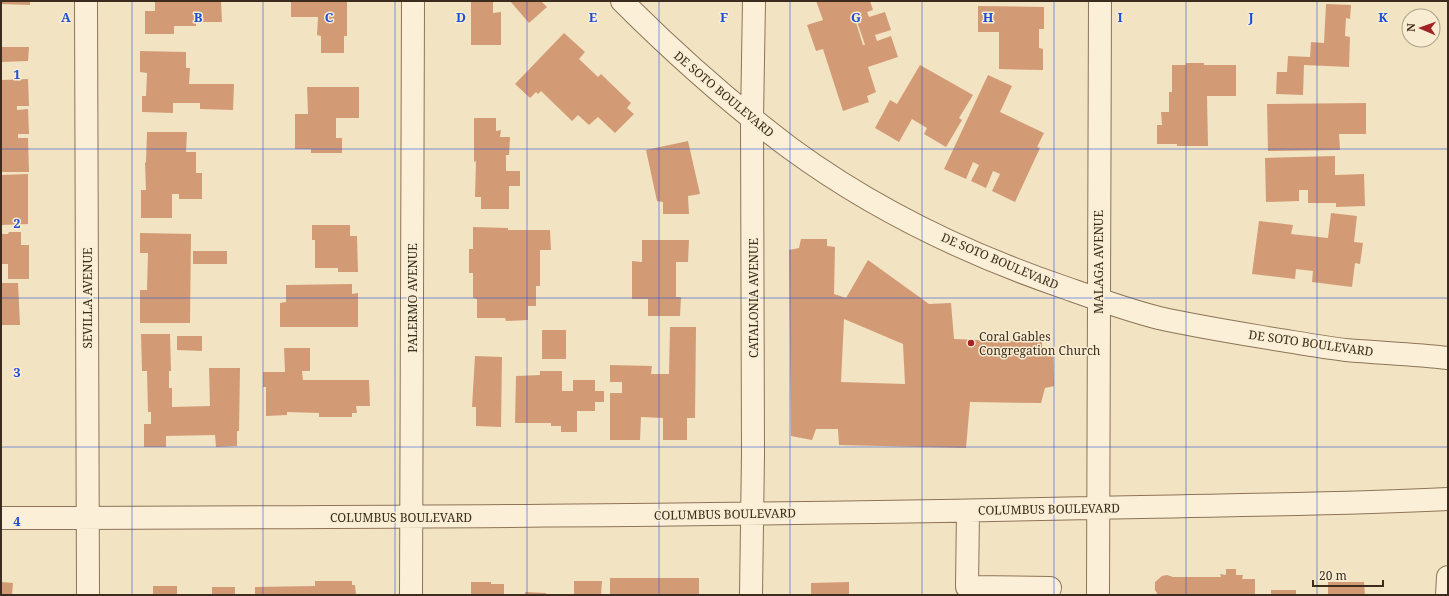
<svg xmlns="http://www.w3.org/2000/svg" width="1449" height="596" viewBox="0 0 1449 596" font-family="'Noto Serif',serif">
<rect width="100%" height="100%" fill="#f2e3c2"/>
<!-- building -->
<path fill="#d39b75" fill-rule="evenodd" d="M1,1H30V5L1,4Z
M155,1H221L222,22H196V26H174V34H145V11H155Z
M291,1H347V36H344V53H321V36L317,35L318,17H291Z
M471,1H493V13L501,12V45H471Z
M510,1H541L547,7L529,23Z
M816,1H870L873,10L867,12L869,17L885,12L891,30L875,35L877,41L891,36L898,57L868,67L876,92L867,96L869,102L843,111L823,49L816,51L807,25L823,20ZM854,16H855L863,39L865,45H863Z
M1326,4L1351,5L1350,19L1346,18L1345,36L1350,37L1349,67L1304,65L1303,95L1276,94L1277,72H1287L1288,56L1310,57L1311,42L1324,43Z
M978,6L1044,7V29H1039V48L1043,49V70L999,69V32H978Z
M564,33L585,52L579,59L598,77L601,74L631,103L627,108L634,114L615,133L598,117L589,125L578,115L572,121L541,91L538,94L536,92L530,98L515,84Z
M1,47H29L28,61L1,62Z
M140,51L186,52V68H190L189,84H234L233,110L200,109V103H173V113L142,112V96H146L147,73L140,72Z
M1186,63H1204V65H1236V96H1207L1208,146H1177V144H1157V125H1162L1161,112H1169V92H1172V65H1186Z
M920,65L973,95L959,118L962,120L946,147L924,134L927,128L912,119L899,142L875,128L890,100L897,104Z
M988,75L1012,86L1000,112L1044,133L1037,147L1040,148L1015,202L992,191L1000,174L993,171L986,188L971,181L979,165L973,162L966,179L944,169Z
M28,79L29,106H17V110L28,109L29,134H18V138H28L29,172H1V80Z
M307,87H359V118H336V138H342V153H311V149H295V114H308Z
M1366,103V134H1339L1340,150L1268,151L1267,104Z
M474,118H496V131L501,130L500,137H510L509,155H506V171H520V186H509V209H481V197H475L476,161L474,162Z
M147,132H187L186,152H196V173H202V199H179V194H172V218H141V190H146L145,163L146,162Z
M688,141L700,194L688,196L689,214H663V202L657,201L646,150Z
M1335,156V175L1364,174L1365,206L1336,207V203H1308V190H1299V201L1266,202L1265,158Z
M28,174V224L1,225V175Z
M1331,213L1357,216L1354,242L1363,243L1360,264L1355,263L1352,287L1312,282L1313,271L1296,269L1295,279L1252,274L1259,221L1293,225L1291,234L1328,238Z
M312,225H350V236H357L358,272H338V268H315V240H312Z
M473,227L508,228V230H550L551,250H540V286H536V306H528V320L506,321L505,318H477V299L473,298V273H469V249H473Z
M9,232H21V245H29V279H8V264H1V234H8Z
M140,233L191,234L190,323H140V290H147L148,253H140Z
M801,239H827V246L835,247L834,294L846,298L868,260L929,304L951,303L954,339L1028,342L1031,335L1042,337V355L1053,354L1054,386L1045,388L1041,403L970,402L966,448L839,445L838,429H816L812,440L791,436L789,250L799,248ZM844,319L903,344L905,384L841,382Z
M642,240H689L688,262H676V297H681L680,316H648V299H632V261L642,262Z
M193,251H227V264H193Z
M1,283H18L20,325H1Z
M352,284V294L358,293V327H280V303L286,302V285Z
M670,327H696L695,418H687V440H663V418L641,417L640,440H610V393H622V382H610V365L652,366L651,374H669Z
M542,330H566V359H542Z
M141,334H170L171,371H169V388H172V407L210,406L209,368H240L239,431H237V446L216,447L215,435L166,436V447H144V424H151V412H148L147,371H142Z
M177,336H202V351L177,350Z
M284,348H310V371H302L303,380H369L370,406H356L357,413H352V417H319V413L287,412V415L266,416V387H263V372H285Z
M475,356L502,357L501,427L476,426V407H472Z
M540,371H562V391H573V380H595V391H604V402H595V411H577V432H561V426H551V423H515L516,376L540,375Z
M1226,569H1236V575H1243L1242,579H1255V595H1158L1155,590V582L1162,576L1167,575L1173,577H1221L1220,574L1226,575Z
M610,578H699V595H610Z
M315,581H352V585H355L356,595H255V587L315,586Z
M574,581H602L601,595H574Z
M1,582L13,583L12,595H1Z
M471,582H491V584H504V595H471Z
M849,582V595H811V583Z
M1328,582H1364L1365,595H1328Z
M153,586H177V595H153Z
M212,587H235V595H212Z
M1271,590H1296V595H1271Z
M525,592L546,593V595H525Z"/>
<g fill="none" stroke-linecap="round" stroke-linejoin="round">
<defs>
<path id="minor" d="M86,1L88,595
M622,1C675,54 730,103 790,148C873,209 969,255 1066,288C1097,299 1127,310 1159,318C1195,326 1232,332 1268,338C1294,342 1320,347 1346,350C1380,353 1414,354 1448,358
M968,511L967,587L1050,588
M1,518C365,517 728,516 1092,508C1211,505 1329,505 1448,499
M411,595L413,1
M751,595L753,454L752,119L754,1
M1098,595L1100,1
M1447,595L1448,577"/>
</defs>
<!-- minor casing -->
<use href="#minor" stroke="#8d7458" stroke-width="24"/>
<!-- minor -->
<use href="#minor" stroke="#fbf0d7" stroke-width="22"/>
</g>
<!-- grid -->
<path fill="none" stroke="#1d4ed8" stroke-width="1" stroke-opacity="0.55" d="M132,1V595M263,1V595M395,1V595M527,1V595M659,1V595M790,1V595M922,1V595M1054,1V595M1186,1V595M1317,1V595M1,149H1448M1,298H1448M1,447H1448"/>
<!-- markers -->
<circle fill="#a22225" stroke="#f8edd3" stroke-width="1.5" cx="971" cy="343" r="4"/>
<g text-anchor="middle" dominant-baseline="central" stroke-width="3" stroke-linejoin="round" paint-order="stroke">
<!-- street labels -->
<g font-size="12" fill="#3c2c1d" stroke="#f8edd3">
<text transform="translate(724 94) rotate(40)">DE SOTO BOULEVARD</text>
<text transform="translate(1000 261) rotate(23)">DE SOTO BOULEVARD</text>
<text transform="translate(1098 262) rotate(-90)">MALAGA AVENUE</text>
<text transform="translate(87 298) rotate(-90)">SEVILLA AVENUE</text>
<text transform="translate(412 298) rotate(-90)">PALERMO AVENUE</text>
<text transform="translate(753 298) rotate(-90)">CATALONIA AVENUE</text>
<text transform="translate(1311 343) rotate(8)">DE SOTO BOULEVARD</text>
<text transform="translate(1049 509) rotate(-1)">COLUMBUS BOULEVARD</text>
<text transform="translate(725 514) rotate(-1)">COLUMBUS BOULEVARD</text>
<text x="401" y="517">COLUMBUS BOULEVARD</text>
</g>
<!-- poi labels -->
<g font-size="12" fill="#3c2c1d" stroke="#f8edd3" text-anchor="start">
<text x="979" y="336">Coral Gables<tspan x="979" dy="14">Congregation Church</tspan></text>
</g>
</g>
<g font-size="13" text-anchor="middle" font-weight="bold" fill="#1d4ed8" stroke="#f8edd3" stroke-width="3" stroke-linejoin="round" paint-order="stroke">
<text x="66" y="22">A</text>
<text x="198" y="22">B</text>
<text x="329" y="22">C</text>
<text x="461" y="22">D</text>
<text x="593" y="22">E</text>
<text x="724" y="22">F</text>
<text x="856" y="22">G</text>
<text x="988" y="22">H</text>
<text x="1120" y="22">I</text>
<text x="1251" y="22">J</text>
<text x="1383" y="22">K</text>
<text x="17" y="79">1</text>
<text x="17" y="228">2</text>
<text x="17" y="377">3</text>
<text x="17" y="526">4</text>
</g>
<!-- border -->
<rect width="1449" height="596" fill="none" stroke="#3c2c1d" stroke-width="4"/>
<!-- north arrow -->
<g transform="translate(1421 28) rotate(272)"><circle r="19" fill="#f8edd3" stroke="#ada08a"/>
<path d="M0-3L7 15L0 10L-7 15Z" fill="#a22225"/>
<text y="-6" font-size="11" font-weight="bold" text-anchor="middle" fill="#3c2c1d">N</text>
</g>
<!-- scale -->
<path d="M1313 580v6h70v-6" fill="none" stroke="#3c2c1d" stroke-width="2"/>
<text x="1319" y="580" font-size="12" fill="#3c2c1d" stroke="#f8edd3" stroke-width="3" paint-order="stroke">20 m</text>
</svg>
